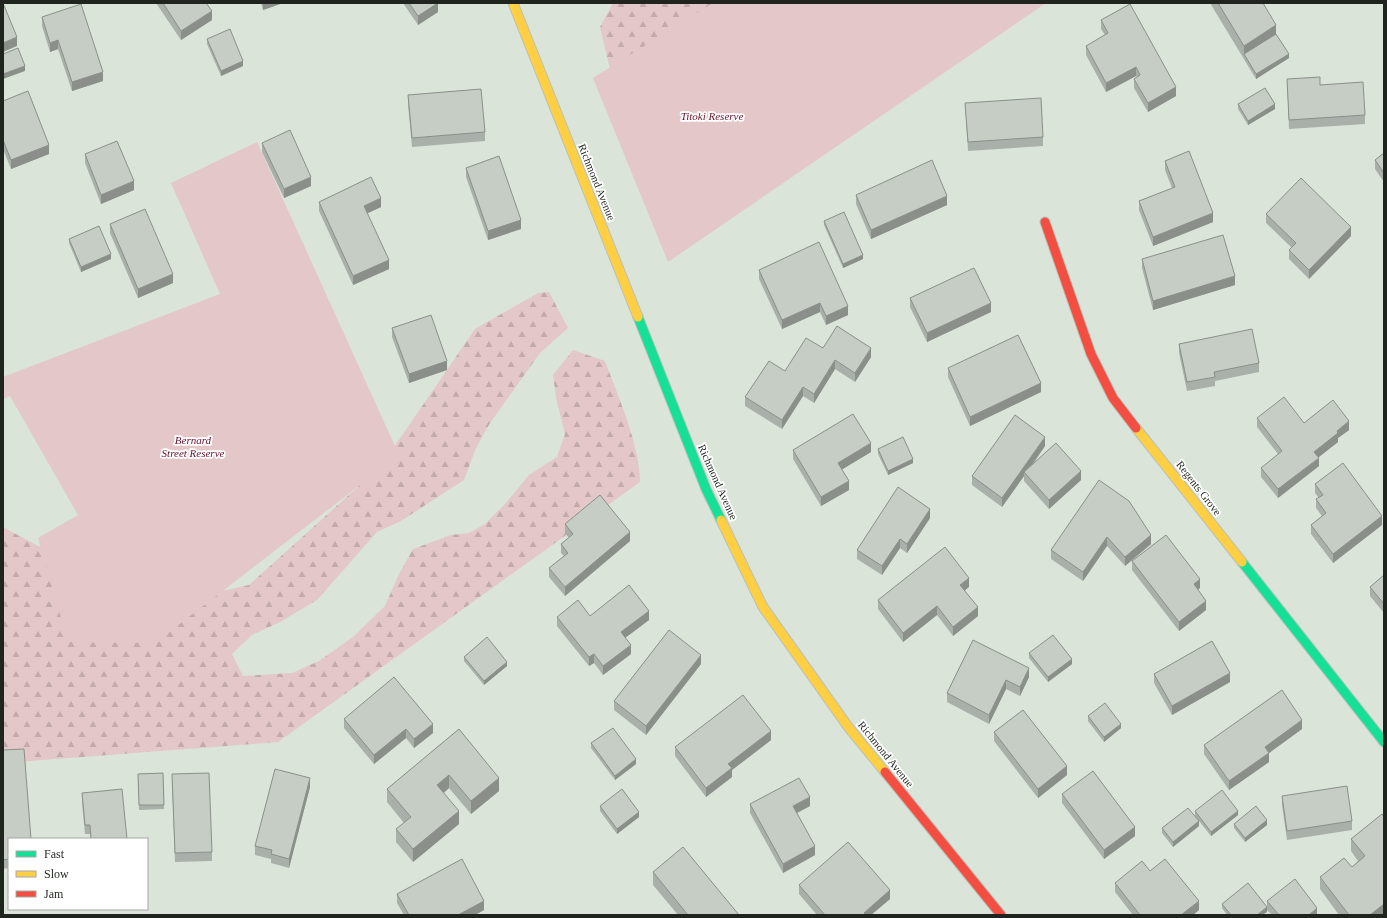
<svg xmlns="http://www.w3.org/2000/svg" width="1387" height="918" viewBox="0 0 1387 918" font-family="Georgia,serif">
<defs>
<pattern id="forest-firs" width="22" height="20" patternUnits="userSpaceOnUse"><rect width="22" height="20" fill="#e4c7c8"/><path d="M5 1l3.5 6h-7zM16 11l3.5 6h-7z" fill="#c3abab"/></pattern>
</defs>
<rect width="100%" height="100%" fill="#dae4d9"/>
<!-- forest -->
<path fill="url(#forest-firs)" d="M613,3H772L622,119L600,27Z
M549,292L568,328L540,353L490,423L476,448L464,480L401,521L377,532L317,600L280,622L252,635L232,654L243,676L292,673L319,661L353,637L385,606L398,576L413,549L451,535L469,533L485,524L505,504L529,475L557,457L565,434L556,398L553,375L573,350L605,361C618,396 640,446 640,482L278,742L3,763V527L90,574L136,610L249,585L381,466L475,329L538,293Z"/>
<!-- park -->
<path fill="#e4c7c8" d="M713,3H1046L668,262L593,78Z
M257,142L399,455L155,643L68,642L38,538L78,515L10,396L3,399V377L220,294L171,183Z"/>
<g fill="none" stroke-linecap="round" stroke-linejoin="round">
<defs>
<path id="fast" d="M638,317L706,489L721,520
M1242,562L1384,742"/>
<path id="slow" d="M513,3L638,317
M1136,428L1242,562
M721,520L763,607L849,728L885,772"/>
<path id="jam" d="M1045,222L1091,354L1113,398L1136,428
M885,772L1001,915"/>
</defs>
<!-- fast casing -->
<use href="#fast" stroke="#b9c1b8" stroke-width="11"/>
<!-- slow casing -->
<use href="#slow" stroke="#b9c1b8" stroke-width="11"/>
<!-- jam casing -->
<use href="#jam" stroke="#b9c1b8" stroke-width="11"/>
<!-- fast -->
<use href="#fast" stroke="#16e098" stroke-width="9"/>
<!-- slow -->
<use href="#slow" stroke="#ffcf43" stroke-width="9"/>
<!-- jam -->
<use href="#jam" stroke="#f24e42" stroke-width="9"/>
</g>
<!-- wall -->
<path fill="#a9b0a9" d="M156,3H206L212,20L181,40Z
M261,3H283L263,10Z
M403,3H438V12L418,25Z
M1210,3H1263L1276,34L1289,58L1256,79Z
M42,17L103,81L72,91L58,49L50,52L42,26Z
M1101,20L1176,96L1148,112L1134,88V79L1137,77L1136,76L1106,92L1086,55V46L1105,35L1101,29Z
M207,39L243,66L221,76L207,44Z
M1287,79L1320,85L1365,115V124L1289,129Z
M408,95L485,132V141L412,147L408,104Z
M3,101L49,154L11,169L3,149Z
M965,103L1043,137V146L968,151Z
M1238,104L1275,109L1248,125L1238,109Z
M262,143L311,186L284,198L262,152Z
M1384,153V182L1375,169V160Z
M85,154L134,190L101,204L85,163Z
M1165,161L1213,222L1153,246L1139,210V201L1172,188L1165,170Z
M466,168L521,229L488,240L466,177Z
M856,195L947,205L871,239L856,204Z
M319,202L381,207L367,213L389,269L353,285L319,211Z
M1266,214L1351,236L1309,279L1289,259V250L1292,248L1266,223Z
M824,221L863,259L843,268L824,225Z
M110,224L173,283L138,298L110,233Z
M69,239L111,259L81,272L69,243Z
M1142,259L1235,285L1153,310L1142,268Z
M759,270L848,315L826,325L820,312L782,329L759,279Z
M910,298L991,312L927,342L910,307Z
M392,328L447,370L409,383L392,337Z
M1179,344L1259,363V372L1215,381V386L1187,391L1179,353Z
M823,348L871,357L855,382L835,369L814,403L803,396L782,429L745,406V397Z
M948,368L1041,392L970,426L948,377Z
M1257,418L1304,423L1349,430L1338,438V442L1318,457L1319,466L1278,498L1261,477V468L1278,454L1257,427Z
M1045,446L1032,466L1081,480L1049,509L1024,481V476L1002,507L972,485V476Z
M878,449L913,463L888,475L878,454Z
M793,450L871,452L842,469L849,490L821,506L793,459Z
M1315,484L1382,525L1333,563L1311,534V525L1322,516L1316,508V499L1319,498L1315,493Z
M1129,501L1151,544L1125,566L1107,546L1083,581L1051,559V550Z
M930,518L907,553L900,548L882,575L857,559V550Z
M565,524L630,541L565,596L549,577V568L564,556L561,553V544L569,538L565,533Z
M1132,561L1200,588L1198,590L1206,610L1179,631L1132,570Z
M1384,575V613L1370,596V587Z
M969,587L965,590L978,616L953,636L937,615L903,642L878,609V600Z
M590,616L649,620L625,638L631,654L603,675L594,663L589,666L557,626V617Z
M973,640L1029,677L1020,696L1006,689L989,724L947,702V693Z
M1029,653L1072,664L1048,682L1029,658Z
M464,657L507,666L484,685L464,661Z
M701,664L646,735L614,710V701Z
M1154,674L1230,682L1172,715L1154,683Z
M1088,716L1121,728L1104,742L1088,721Z
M344,719L433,733L414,748L406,738L374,764L344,728Z
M459,729L499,791L471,814L449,788L444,793L459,824L413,862L396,842V829L404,823L387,802V789Z
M1302,729L1269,753V762L1229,790L1204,754V745Z
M994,732L1067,775L1038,798L994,741Z
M771,740L732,770V777L706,797L675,756V747Z
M591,743L636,764L615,780L591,748Z
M3,750L9,839V868L3,869Z
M163,773L164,809L139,810L138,774Z
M172,783L212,852V861L175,862Z
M310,787L289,868L271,863V859L255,855V846Z
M82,793L127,839H90V834H85L82,802Z
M1062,794L1135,836L1104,859L1062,803Z
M1282,796L1352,821V830L1287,840L1282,805Z
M750,804L810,806L797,813L815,855L783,873L750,813Z
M600,806L639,817L617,834L600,811Z
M1195,811L1238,815L1211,836L1195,816Z
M1384,817V915H1339L1320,889V877L1352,867L1358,861L1351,851V839Z
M1234,824L1267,825L1245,842L1234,828Z
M1199,826L1173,847L1162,833V828Z
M1150,871L1199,910L1193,915H1133L1115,892V883Z
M653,872L739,915H678L653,885Z
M799,885L890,899L871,915H817L799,894Z
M397,894L484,910L475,915H404L397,903Z
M1267,901L1317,915H1272L1267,910Z
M1222,904L1267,912L1262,915H1227L1222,908Z"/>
<!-- shaded-wall -->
<path fill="#8a9089" d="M263,3H283L263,10Z
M438,3V12L418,25V16Z
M212,11V20L181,40V31Z
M1276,25V38L1244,54V46Z
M17,37V46L3,52V43Z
M58,40V49L50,52V43Z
M1289,54V58L1256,79V74Z
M243,61V66L221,76V71Z
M25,66V71L3,79V74Z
M1136,67V76L1106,92V83Z
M103,72V81L72,91V82Z
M1176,87V96L1148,112V103Z
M1275,104V109L1248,125V121Z
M49,145V154L11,169V160Z
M311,177V186L284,198V189Z
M134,181V190L101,204V195Z
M947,196V205L871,239V230Z
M381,198V207L364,215V206Z
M1213,213V222L1153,246V237Z
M521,220V229L488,240V231Z
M1351,227V236L1309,279V270Z
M111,254V259L81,272V267Z
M863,255V259L843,268V264Z
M389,260V269L353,285V276Z
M173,274V283L138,298V289Z
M1235,276V285L1153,310V301Z
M820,303V312L782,329V320Z
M991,303V312L927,342V333Z
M848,306V315L826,325V316Z
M871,348V357L855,382V373Z
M835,360V369L814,403V394Z
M447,361V370L409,383V374Z
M1041,383V392L970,426V417Z
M803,387V396L782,429V420Z
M1349,421V430L1338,438V442L1314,461V452L1337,431Z
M1045,437V446L1025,474L1024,472V476L1002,507V498Z
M871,443V452L838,472V463Z
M1319,458V466L1278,498V489Z
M913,459V463L888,475V471Z
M1081,471V480L1049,509V500Z
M849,481V490L821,506V497Z
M930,509V518L907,553V544Z
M1382,516V525L1333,563V554Z
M630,532V541L565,596V587Z
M1151,535V544L1125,566V557Z
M1107,537V546L1083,581V572Z
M900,539V548L882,575V566Z
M969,578V587L960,594V585Z
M1200,579V588L1194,593V584Z
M1206,601V610L1179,631V622Z
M937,606V615L903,642V633Z
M978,607V616L953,636V627Z
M649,611V620L621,641V632Z
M631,645V654L603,675V666Z
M594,654V663L589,666V657Z
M701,655V664L646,735V726Z
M1072,659V664L1048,682V677Z
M507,662V666L484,685V681Z
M1029,668V677L1020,696V687Z
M1230,673V682L1172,715V706Z
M1006,680V689L989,724V715Z
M1302,720V729L1265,756V747Z
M433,724V733L414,748V739Z
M1121,724V728L1104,742V737Z
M406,729V738L374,764V755Z
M771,731V740L732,770V777L706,797V788L728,764Z
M1269,753V762L1229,790V781Z
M636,759V764L615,780V776Z
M1067,766V775L1038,798V789Z
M449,775V788L437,798V785Z
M310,778V787L289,868V859Z
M499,778V791L471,814V801Z
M810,797V806L793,815V806Z
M459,811V824L413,862V849Z
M1238,811V815L1211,836V832Z
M639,812V817L617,834V829Z
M1267,820V825L1245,842V838Z
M1199,821V826L1173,847V842Z
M1135,827V836L1104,859V850Z
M815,846V855L783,873V864Z
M890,890V899L871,915H864V913Z
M484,901V910L475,915H458Z
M1199,901V910L1193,915H1181Z
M1384,904V915H1370Z
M1267,907V912L1262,915H1257Z
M1317,908V915H1309Z"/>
<!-- building -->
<path fill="#c5cdc4" stroke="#8a9089" d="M3,3L17,37L3,43Z
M163,3H206L212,11L181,31Z
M409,3H438L418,16Z
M1218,3H1263L1276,25L1244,46Z
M81,4L103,72L72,82L58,40L50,43L42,17Z
M1130,4L1176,87L1148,103L1134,79L1140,75L1136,67L1106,83L1086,46L1108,33L1101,20Z
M230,29L243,61L221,71L207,39Z
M1276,34L1289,54L1256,74L1244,54Z
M18,48L25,66L3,74V54Z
M1320,77V85L1363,82L1365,115L1289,120L1287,79Z
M1265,88L1275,104L1248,121L1238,104Z
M481,89L485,132L412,138L408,95Z
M28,91L49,145L11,160L3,140V101Z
M1041,98L1043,137L968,142L965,103Z
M290,130L311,177L284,189L262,143Z
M117,141L134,181L101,195L85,154Z
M1189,151L1213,213L1153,237L1139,201L1175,187L1165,161Z
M1384,153V173L1375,160Z
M499,156L521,220L488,231L466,168Z
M932,160L947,196L871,230L856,195Z
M371,177L381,198L364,206L389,260L353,276L319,202Z
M1301,178L1351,227L1309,270L1289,250L1296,243L1266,214Z
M145,209L173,274L138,289L110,224Z
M844,212L863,255L843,264L824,221Z
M99,226L111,254L81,267L69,239Z
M1223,235L1235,276L1153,301L1142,259Z
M819,242L848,306L826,316L820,303L782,320L759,270Z
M974,268L991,303L927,333L910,298Z
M431,315L447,361L409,374L392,328Z
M837,326L871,348L855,373L835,360L814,394L803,387L782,420L745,397L769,361L785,371L806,338L823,348Z
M1252,329L1259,363L1214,372L1215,377L1187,382L1179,344Z
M1018,335L1041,383L970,417L948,368Z
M1284,397L1304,423L1333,400L1349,421L1337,431L1338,433L1314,452L1319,458L1278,489L1261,468L1282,451L1257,418Z
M853,414L871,443L838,463L849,481L821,497L793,450Z
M1015,415L1045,437L1002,498L972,476Z
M903,437L913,459L888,471L878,449Z
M1056,443L1081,471L1049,500L1024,472Z
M1343,463L1382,516L1333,554L1311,525L1326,513L1316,499L1323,495L1315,484Z
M1099,480L1129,501L1151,535L1125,557L1107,537L1083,572L1051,550Z
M898,487L930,509L907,544L900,539L882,566L857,550Z
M600,495L630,532L565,587L549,568L568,553L561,544L573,534L565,524Z
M1166,535L1200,579L1194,584L1206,601L1179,622L1132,561Z
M945,547L969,578L960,585L978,607L953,627L937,606L903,633L878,600Z
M1384,575V604L1370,587Z
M629,585L649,611L621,632L631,645L603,666L594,654L589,657L557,617L578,600L590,616Z
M669,630L701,655L646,726L614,701Z
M1053,635L1072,659L1048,677L1029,653Z
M487,637L507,662L484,681L464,657Z
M973,640L1029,668L1020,687L1006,680L989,715L947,693Z
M1212,641L1230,673L1172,706L1154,674Z
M394,677L433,724L414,739L406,729L374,755L344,719Z
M1282,690L1302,720L1265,747L1269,753L1229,781L1204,745Z
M743,695L771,731L728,764L732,768L706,788L675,747Z
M1105,703L1121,724L1104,737L1088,716Z
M1023,710L1067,766L1038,789L994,732Z
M613,728L636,759L615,776L591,743Z
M459,729L499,778L471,801L449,775L437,785L459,811L413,849L396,829L411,817L387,789Z
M24,749L31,839H9V859L3,860V750Z
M275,769L310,778L289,859L271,854L272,850L255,846Z
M1093,771L1135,827L1104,850L1062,794Z
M163,773L164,805H139L138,774Z
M209,773L212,852L175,853L172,774Z
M799,778L810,797L793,806L815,846L783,864L750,804Z
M1347,786L1352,821L1287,831L1282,796Z
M122,789L127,839H91L90,825H85L82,793Z
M622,789L639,812L617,829L600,806Z
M1222,790L1238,811L1211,832L1195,811Z
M1256,806L1267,820L1245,838L1234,824Z
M1188,808L1199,821L1173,842L1162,828Z
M1382,814L1384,817V904L1370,915H1349L1320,877L1344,858L1352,867L1365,856L1351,839Z
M848,842L890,890L864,913L866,915H825L799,885Z
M683,847L739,915H688L653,872Z
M462,859L484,901L458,915H409L397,894Z
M1165,859L1199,901L1181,915H1140L1115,883L1142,861L1150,871Z
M1295,879L1317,908L1309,915H1279L1267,901Z
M1248,883L1267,907L1257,915H1244L1243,914L1242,915H1231L1222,904Z"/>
<g text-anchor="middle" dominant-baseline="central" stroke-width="3.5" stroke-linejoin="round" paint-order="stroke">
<!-- park labels -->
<g font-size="11" font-style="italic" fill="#62112a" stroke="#fff">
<text x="712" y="116">Titoki Reserve</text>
<text x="193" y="440">Bernard<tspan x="193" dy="13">Street Reserve</tspan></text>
</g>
<!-- street labels -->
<g font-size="11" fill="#1f251e" stroke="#fff">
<text transform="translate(597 182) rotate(68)">Richmond Avenue</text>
<text transform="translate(718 482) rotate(66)">Richmond Avenue</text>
<text transform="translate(1199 488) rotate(52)">Regents Grove</text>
<text transform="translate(886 754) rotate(51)">Richmond Avenue</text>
</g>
</g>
<!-- border -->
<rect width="1387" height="918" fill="none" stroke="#1f251e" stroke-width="8"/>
<!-- legend -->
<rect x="8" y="838" width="140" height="72" fill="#ffffff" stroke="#a5a8a5"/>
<rect x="16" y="851" width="20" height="6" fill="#16e098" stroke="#a5a8a5"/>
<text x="44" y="858" font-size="12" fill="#1f251e">Fast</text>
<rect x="16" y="871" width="20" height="6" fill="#ffcf43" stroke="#a5a8a5"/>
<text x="44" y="878" font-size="12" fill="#1f251e">Slow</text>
<rect x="16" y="891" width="20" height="6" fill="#f24e42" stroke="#a5a8a5"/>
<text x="44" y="898" font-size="12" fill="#1f251e">Jam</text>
</svg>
